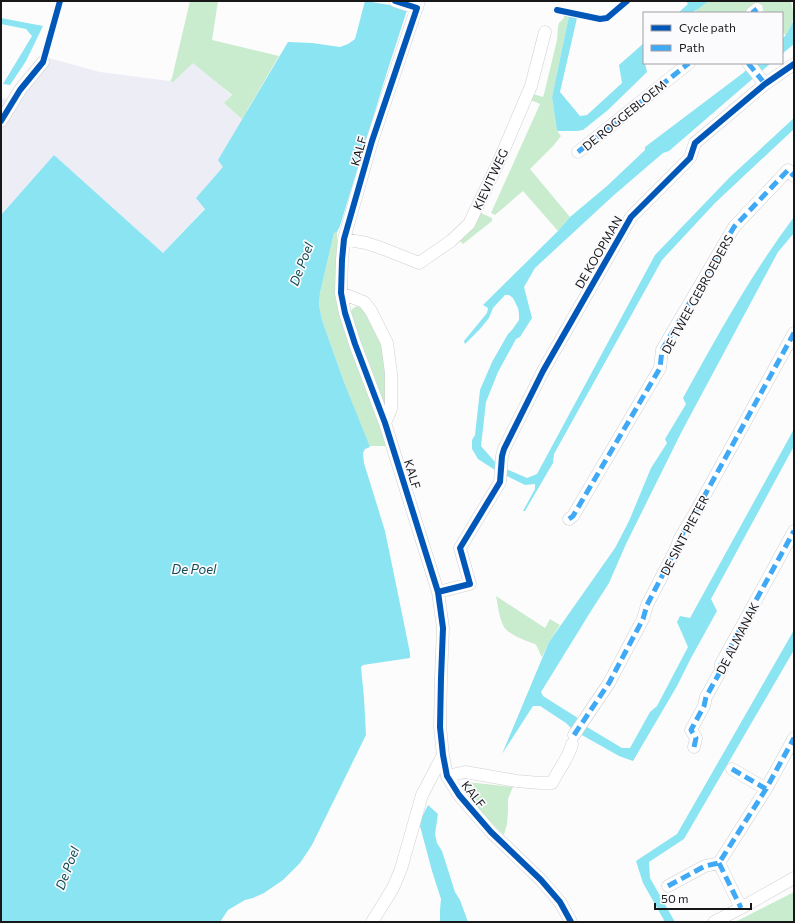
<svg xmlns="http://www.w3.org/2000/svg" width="795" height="923" viewBox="0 0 795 923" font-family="Commissioner,sans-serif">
<rect width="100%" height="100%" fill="#fcfcfd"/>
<!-- built -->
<path fill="#ededf5" d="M49,58L100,72L169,81L193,60L271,133L205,208L163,253L54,155L1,215V98L20,101Z"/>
<!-- green -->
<path fill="#c9ecce" d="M190,1H218L212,40L279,56L242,119L224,103L232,95L193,63L173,82H171Z
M709,1H791C795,19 794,20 786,36L782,31V13H766L762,9L763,5L760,4L748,13H698L695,10Z
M564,15L569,16L552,97L557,131L561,136L553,146L530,169L570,217L558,231L523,191L495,215L491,213L540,104L531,100L533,94L543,97L544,94L557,40L558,27L559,23L564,18Z
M481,213L492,218V221L463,244L459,240Z
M337,232V261L388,446H369L344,382L322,320L319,305L320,293L334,233Z
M359,306H362C372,325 383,344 386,365C388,379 387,395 387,409L384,411L349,317C351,310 352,307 359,306Z
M496,596L545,628L550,619L560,625L549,642L542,657C539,653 539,648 535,644C526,641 509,635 504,627C499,618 498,606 496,596Z
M468,782L513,787L508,799V812L507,824L504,835L482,814L464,786Z
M794,892V922H735Z"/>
<!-- water -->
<path fill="#8be4f2" d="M365,1L390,5L392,1H410L387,72L340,226L337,232L334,233L320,293L319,305L322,320L344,382L370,447L365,449L363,453L364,463L385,531L399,599L410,653V658L363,665L361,667L364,698L366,735L312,845L300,863L283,880L264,893L253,898L245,900L228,910L220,922H1V215L54,155L163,253L205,209L196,198L223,167L218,160L288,42L312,43L340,47L348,44L355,39Z
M686,1H709L692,13H678L688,4Z
M569,16L577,18L560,92L580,116L587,115L622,83L619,65L644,43V63H645L647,72L608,110L583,130L577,131H557L552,97Z
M1,18L43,26L26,61L10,85L3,84L32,36L26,29L1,24Z
M794,20V44L782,54V39L786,35Z
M754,63H771L669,151L663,153L614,195L535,268L524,287L532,318L520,337L516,339L498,372L486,402L481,446L495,462L506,469L527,478L537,474L655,255L730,177L794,118V129L715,203L662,260L554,454L553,463L525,511H523L535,489V484L525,485L495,470L478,459L472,449V440L475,435L480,390L492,362L508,334L512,330L519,320V314L518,308L513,298L509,295H505L493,308L489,318L480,329L465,344L464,341L487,313L488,308L483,305L558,231L570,217L607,186L645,150V147L743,73Z
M794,217V233L778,252L682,431L626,544L609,583L591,611L541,692L543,696L581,720L587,727L622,748H630L650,712L657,706L678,666L688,647L677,622L680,616L690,618L794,429V446L711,599L717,611L691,658L677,686L633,761L619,756L573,730L566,723L540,706H533L502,754L549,642L615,548L629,521L651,468L667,443L665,439L686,404L683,398C717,336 752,273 794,217Z
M794,630V650L684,839L649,862L650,878L675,922H665L643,883L636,861L677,834Z
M428,805L438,814L435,834L437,843L442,851L455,892L460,900L468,922H440V910L441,899L432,871L420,826L422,817Z"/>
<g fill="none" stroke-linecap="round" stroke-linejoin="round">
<defs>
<path id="minor" d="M395,1L417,8
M419,1L372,141L344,239L342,260L341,293L345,313L355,344L385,423L438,592L443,628L441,678L440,727L443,755L447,776L459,795L491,832L541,880L560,902L571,922
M752,13L757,9
M748,63L765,84
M1,121L20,90L43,62
M578,152L689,63
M344,239L366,243L384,249L419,263L451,241L469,224L499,161L531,86L545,32
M341,293L364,302L371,311L387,343L391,373V409L385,423
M569,519L573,516L660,368L662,350L734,227L788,170L794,176
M438,592L470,584L460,548L500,482L502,456L504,449L543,371L631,217L690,158L695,143L765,84L794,64
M574,735L609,683L643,619L647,605L676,549L680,538L695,513L794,333
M694,747L696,738L691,730L704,706L706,697L721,670V664L794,531
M732,769L766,789
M447,776L465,772L517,781L540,783H552C558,770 569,758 572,744
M719,863L741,908
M668,886L705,866L719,863L766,789L794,738
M372,922L393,888L401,869L422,795L443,755
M714,922L741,908L794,878"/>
</defs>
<!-- minor casing -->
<use href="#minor" stroke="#cfcfd1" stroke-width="13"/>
<!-- minor -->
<use href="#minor" stroke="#fff" stroke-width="12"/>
<!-- quiet -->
<path stroke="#3fa9f5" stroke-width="5" stroke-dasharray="10 5" stroke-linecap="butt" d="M752,13L757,9
M748,63L765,84
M578,152L689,63
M569,519L573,516L660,368L662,350L734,227L788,170L794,176
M574,735L609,683L643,619L647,605L676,549L680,538L695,513L794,333
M694,747L696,738L691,730L704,706L706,697L721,670V664L794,531
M732,769L766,789
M719,863L741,908
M668,886L705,866L719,863L766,789L794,738"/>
<defs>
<path id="cycleway" d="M395,1L417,8L372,141L344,239L342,260L341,293L345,313L355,344L385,423L438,592L443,628L441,678L440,727L443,755L447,776L459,795L491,832L541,880L560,902L571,922
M557,10L600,19L607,18L627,1
M1,121L20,90L43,62L60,1
M438,592L470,584L460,548L500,482L502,456L504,449L543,371L631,217L690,158L695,143L765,84L794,64"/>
</defs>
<!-- cycleway casing -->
<use href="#cycleway" stroke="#fbfbfe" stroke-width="8"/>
<!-- cycleway -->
<use href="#cycleway" stroke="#0057b8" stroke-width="6"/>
</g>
<g text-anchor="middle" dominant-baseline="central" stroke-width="3.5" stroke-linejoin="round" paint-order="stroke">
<!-- street labels -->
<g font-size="12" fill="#18181b" stroke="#fbfbfe">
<text transform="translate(624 115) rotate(-39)">DE ROGGEBLOEM</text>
<text transform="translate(358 151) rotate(-74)">KALF</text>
<text transform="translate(490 179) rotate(-65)">KIEVITWEG</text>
<text transform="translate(598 252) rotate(-60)">DE KOOPMAN</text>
<text transform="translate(697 294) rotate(-61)">DE TWEE GEBROEDERS</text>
<text transform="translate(413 474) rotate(73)">KALF</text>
<text transform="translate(684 535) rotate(-62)">DE SINT PIETER</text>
<text transform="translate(737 638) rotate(-63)">DE ALMANAK</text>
<text transform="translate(474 794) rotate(52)">KALF</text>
</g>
<!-- water labels -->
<g font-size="13" font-style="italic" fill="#0f4951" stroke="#fbfbfe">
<text transform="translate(301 264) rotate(-69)">De Poel</text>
<text x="194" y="569">De Poel</text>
<text transform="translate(67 868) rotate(-69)">De Poel</text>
</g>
</g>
<!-- border -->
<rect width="795" height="923" fill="none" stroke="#18181b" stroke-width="4"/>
<!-- legend -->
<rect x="643" y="12" width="140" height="52" fill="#fbfbfe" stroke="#a0a0a3"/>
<rect x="651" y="25" width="20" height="6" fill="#0057b8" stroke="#a0a0a3"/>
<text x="679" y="32" font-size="12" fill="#18181b">Cycle path</text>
<rect x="651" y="45" width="20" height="6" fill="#3fa9f5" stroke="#a0a0a3"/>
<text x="679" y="52" font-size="12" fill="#18181b">Path</text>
<!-- scale -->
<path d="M655 903v6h96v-6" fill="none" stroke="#18181b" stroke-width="2"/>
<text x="661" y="903" font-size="12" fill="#18181b" stroke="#fbfbfe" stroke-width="3" paint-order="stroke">50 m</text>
</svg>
